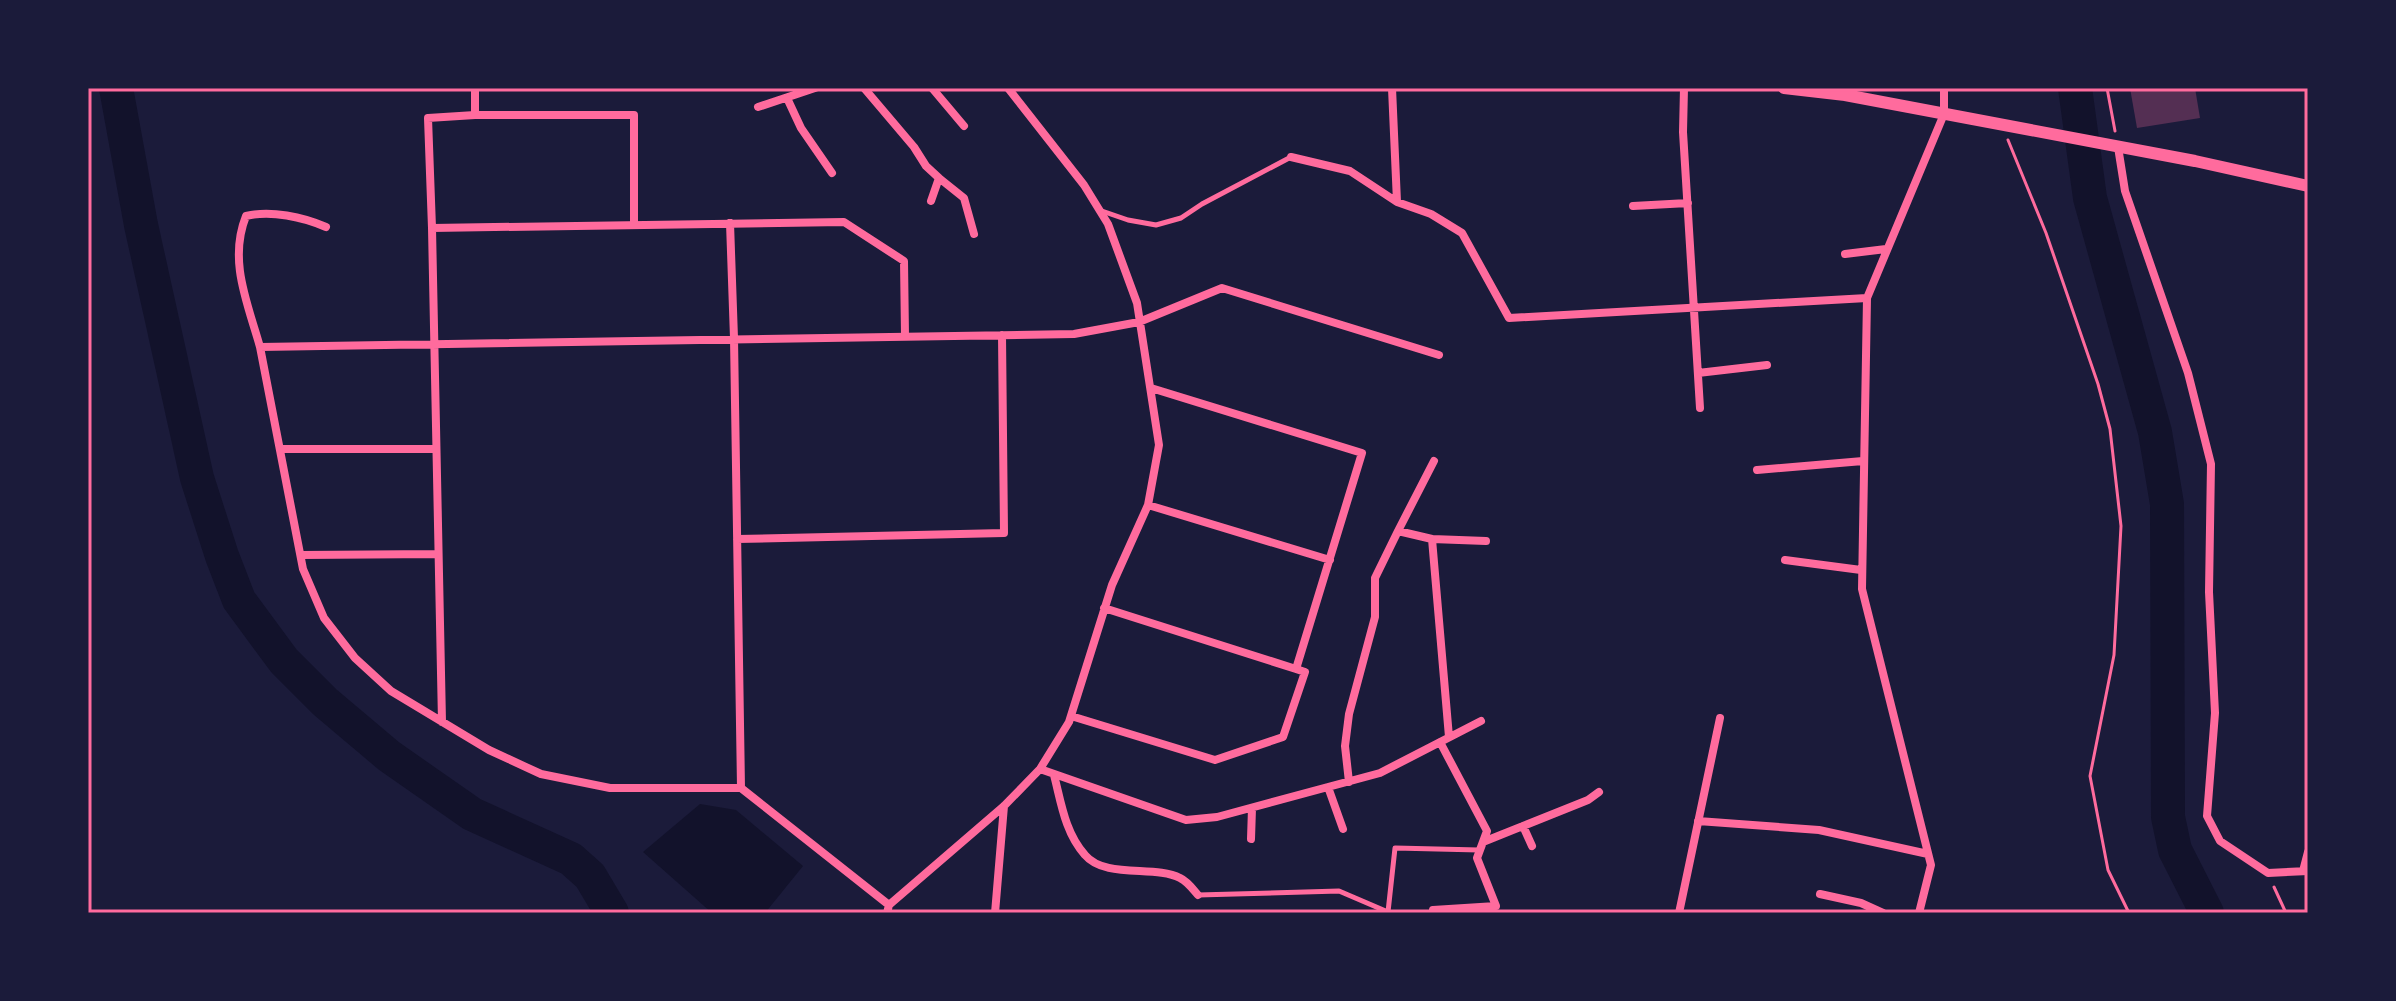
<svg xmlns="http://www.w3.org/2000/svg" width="2396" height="1001" viewBox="0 0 2396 1001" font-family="Cabin,sans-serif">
<rect width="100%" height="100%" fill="#1b1b3a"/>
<!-- water -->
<path fill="#12122b" d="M700,804L736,810L803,866L765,913H712L643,852Z"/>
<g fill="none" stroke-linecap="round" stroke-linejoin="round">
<!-- river -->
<path stroke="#12122b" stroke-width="34" d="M116,88L141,225L197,478L222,556L239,600L284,661L325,702L389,756L472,814L571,859L590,876L612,913
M2075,88L2090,198L2155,432L2167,504L2168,817L2175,850L2207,913"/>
</g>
<!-- building -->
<path fill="#542f53" d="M2130,88H2195L2200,118L2137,128Z"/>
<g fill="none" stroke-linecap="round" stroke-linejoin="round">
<!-- path -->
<path stroke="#ff6b9d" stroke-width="3" d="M2107,88L2115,131
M2008,140L2046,233L2098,384L2110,429L2121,526L2114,655L2090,776L2108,870L2129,913
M2274,887L2286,913"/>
<!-- service -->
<path stroke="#ff6b9d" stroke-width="5" d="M1099,210L1128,220L1156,225L1181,218L1202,204L1291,157
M1198,895L1339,891L1388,912L1395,848L1479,850"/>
<!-- minor -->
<path stroke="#ff6b9d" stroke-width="8" d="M475,88V115H634V224
M864,88L914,147L926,166L939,178L931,201
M932,88L964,126
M1684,88L1683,132L1700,408
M787,98L801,128L832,173
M758,107L815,88
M2118,147L2125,191L2188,373L2211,464L2209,592L2215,713L2207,816L2220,841L2268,873L2308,871
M1291,157L1350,171L1397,202L1392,88
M939,178L964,198L974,234
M1397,202L1431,214L1462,233L1509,318L1867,298
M1633,206L1688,203
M730,223L734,338L741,788
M432,228L428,118L475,115
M1845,254L1886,249
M260,347C248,304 228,261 246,216C271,210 303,217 326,227
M1698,373L1767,365
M280,449H436
M1757,470L1863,461
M1148,505L1330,560
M737,539L1004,533L1002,335
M1432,539L1398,531L1434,461
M301,555L438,554
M1785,560L1861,570
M1104,608L1296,669
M1071,716L1215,760L1283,737L1305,672L1296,669L1362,453L1151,388
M442,722L432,228L844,222L904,261L905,336
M1449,737L1432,539L1486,541
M1040,769L1186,820L1217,817L1380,773L1481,721
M1054,775C1061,802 1065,833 1085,855C1105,879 1155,865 1180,878C1187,881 1193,889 1198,895
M1349,782L1345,746L1349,714L1375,617V578L1398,531
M1328,787L1343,829
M1698,821L1819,830L1928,854
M1523,826L1532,846
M1251,839L1252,808
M1483,842L1588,800L1599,792
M2303,871L2308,852
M1820,894L1861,903L1883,913
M889,905L741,788H610L541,774L489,750L391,691L355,658L324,618L303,569L260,347L1074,334L1139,322L1222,288L1439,355
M1433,910L1496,906L1477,858L1487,831L1440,742
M887,913L889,905L1004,806L1040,769L1069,722L1112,585L1148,505L1159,445L1137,303L1108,224L1084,185L1008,88
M995,913L1004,806
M1679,913L1720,718
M1919,913L1931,865L1862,589L1867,298L1944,114V88"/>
<!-- tertiary -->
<path stroke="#ff6b9d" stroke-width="12" d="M1784,88L1845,95L2195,161L2308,186"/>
</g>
<!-- border -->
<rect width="2396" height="1001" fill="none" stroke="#1b1b3a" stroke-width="180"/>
<rect x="90" y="90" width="2216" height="821" fill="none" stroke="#ff6b9d" stroke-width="3"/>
</svg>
